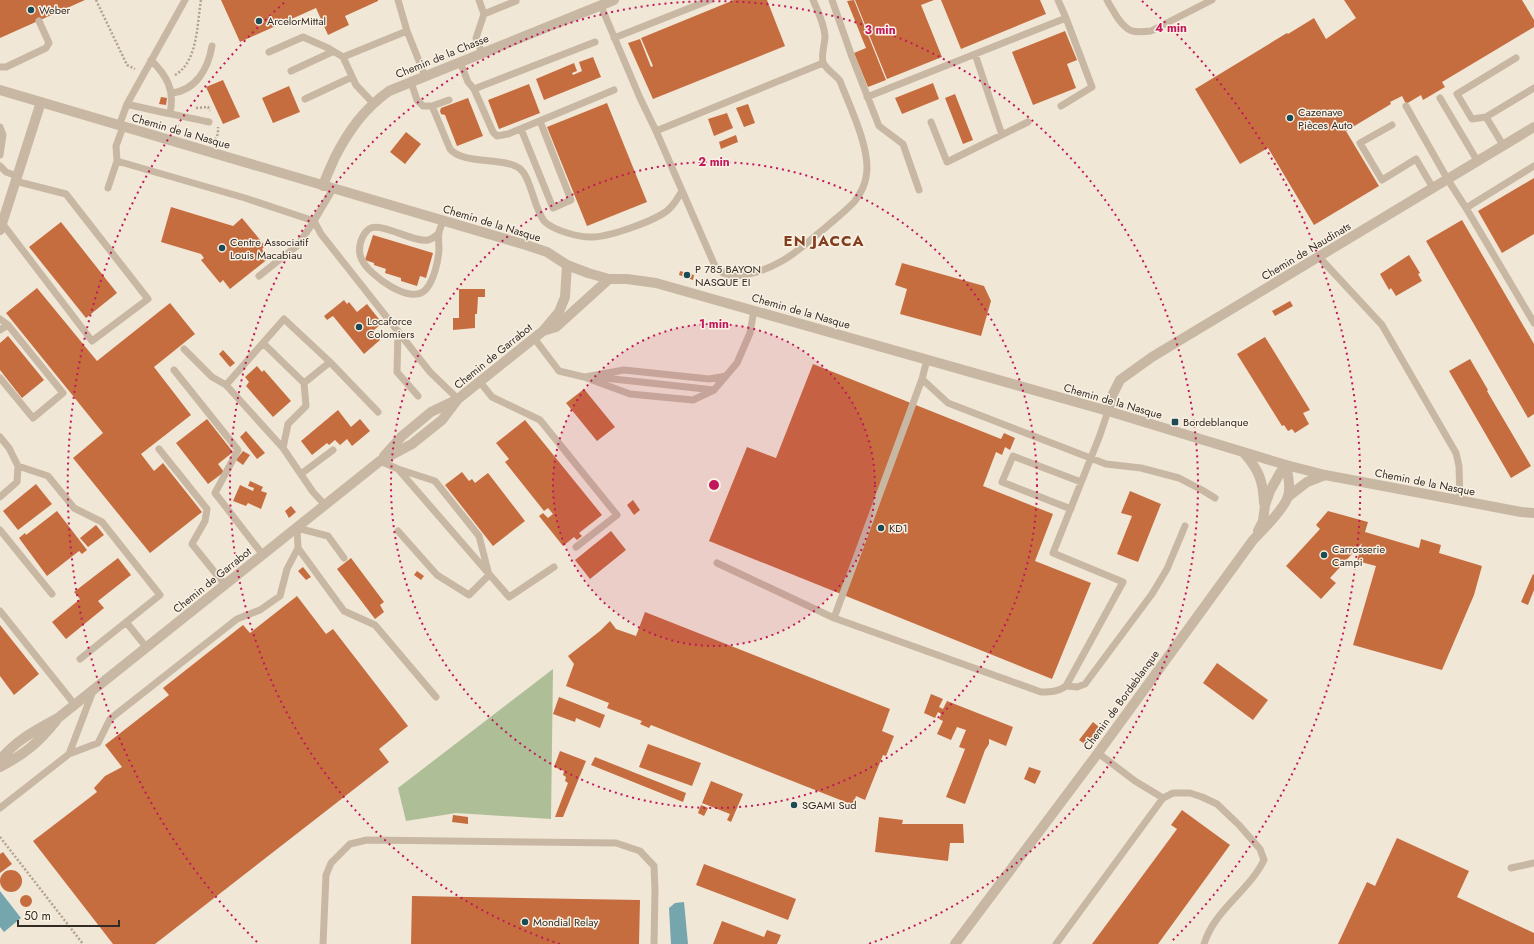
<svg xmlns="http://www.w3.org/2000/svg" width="1534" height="944" viewBox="0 0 1534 944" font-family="Jost,sans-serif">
<rect width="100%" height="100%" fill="#f1e7d7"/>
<!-- green -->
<path fill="#aebf97" d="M553,669L551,819L456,813L406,821L398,788Z"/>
<!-- water -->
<path fill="#76a6ad" d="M0,891L21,918L4,932L0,927Z
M684,902L688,944H671L669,908L675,903Z"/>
<!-- building -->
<path fill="#c66d40" d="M0,0H85L0,38Z
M221,0H378V1L345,16L349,25L328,35L316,8L240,42Z
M734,0H767L785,46L653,99L628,43L640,39L651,67L653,66L641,38Z
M854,0L886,80L868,87L854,53L866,48L847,1Z
M855,0H934L921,5L942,57L887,79Z
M941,0H1040L1046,14L961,49Z
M1344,0H1522L1534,20V27L1442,82L1445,87L1423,100L1421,95L1406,104L1402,96L1390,102L1391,104L1346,131L1379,186L1314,225L1268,148L1240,164L1195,89L1287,33L1288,34L1314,18L1326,39L1356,18Z
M1065,31L1077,60L1067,64L1076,88L1033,105L1012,52Z
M593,57L601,77L544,100L536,79L574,63L577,71L572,73L573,75L582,71L579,62Z
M223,80L240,117L223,124L206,87Z
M933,83L939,99L902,114L895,98Z
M529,84L540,113L499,129L488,100Z
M289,86L300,112L273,123L262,98Z
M955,94L973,140L963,144L945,98Z
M161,97L167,98L166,105L159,104Z
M468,98L483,136L457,146L445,115L441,114L440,111L441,108Z
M607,103L647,202L587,226L547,127Z
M748,104L755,123L744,127L736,108Z
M727,113L733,128L714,136L708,119Z
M406,132L421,144L405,164L390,152Z
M736,135L738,142L721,149L719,142Z
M1534,178V234L1502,253L1478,211Z
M171,207L233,226L242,218L265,246L262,249L269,258L230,289L223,280L220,283L201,260L204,258L201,254L161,242Z
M1462,220L1534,344V414L1528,418L1426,241Z
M61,222L117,293L86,318L29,247Z
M373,235L433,253L426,278L420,276L417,286L401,281V278L385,273L386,269L374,265V263L365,260Z
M1409,255L1420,273L1418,274L1422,281L1396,296L1391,288L1389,290L1380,274Z
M902,263L984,286L991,301L981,336L900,314L907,289L895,285Z
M680,271L694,275L693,280L679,275Z
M37,288L97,361L170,303L195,334L154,367L191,415L141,454L154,471L163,463L202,512L150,553L73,458L103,433L6,313Z
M459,289H485V297H478L477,314H475V328L453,330V318H459Z
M344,300L347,304L349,302L357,312L367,304L382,323L373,331L380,340L364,354L333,316L327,320L324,316Z
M1290,301L1293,306L1275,316L1272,311Z
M8,336L44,380L22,398L0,370V343Z
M1265,337L1310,410L1303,413L1309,424L1295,433L1292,429L1288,431L1284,425L1282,426L1237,354Z
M223,350L235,363L230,367L219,354Z
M1470,359L1488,390L1487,391L1531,466L1511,478L1449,371Z
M813,364L1001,439L1004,433L1015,438L1010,450L1005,447L1002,455L996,452L983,486L1053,514L1035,561L1091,583L1052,679L709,541L747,447L776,458Z
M257,366L262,372L264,370L291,401L273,417L246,386L249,382L245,377Z
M584,389L615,427L597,441L566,403Z
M338,410L351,427L360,419L370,431L352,446L347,439L340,445L335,440L329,445L327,443L312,455L301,441Z
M207,419L233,452L218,464L224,472L208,484L176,443Z
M525,420L602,515L579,533L582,536L577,540L574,537L563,546L539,516L543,513L548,518L553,514L548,508L544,511L505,462L509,459L496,443Z
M246,431L265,453L257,459L240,437Z
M243,451L250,455L243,465L236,460Z
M462,472L469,481L472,479L475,483L488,473L525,521L493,546L445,485Z
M250,481L263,487L261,491L267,493L261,509L248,503L246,506L233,501L240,485L253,491L254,488L248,486Z
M36,484L52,504L18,530L3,511Z
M1130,491L1161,504L1138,562L1117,554L1132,516L1121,513Z
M633,500L640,510L634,515L627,505Z
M291,506L296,512L289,518L285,511Z
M57,511L87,550L82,554L79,551L47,576L19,538L25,533L26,535Z
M1328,511L1368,522L1365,532L1419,548L1421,539L1441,545L1439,553L1482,566L1474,595L1442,670L1353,645L1376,566L1357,561L1362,543L1330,578L1336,583L1321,599L1286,566L1320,529L1316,525Z
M96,525L104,535L88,547L80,538Z
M611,531L626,550L590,579L575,560Z
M118,558L131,575L98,601L104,608L66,639L52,622L80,599L74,592Z
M351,558L384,602L380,605L384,612L375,619L337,569Z
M303,567L311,577L306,580L298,571Z
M417,571L424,576L421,580L414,575Z
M1533,574L1534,575V590L1528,605L1521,602Z
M297,596L326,634L333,629L408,726L379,749L389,762L155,944H113L33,841L97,792L94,788L105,776L122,767L105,745L169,695L163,688L243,625L250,633Z
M645,612L890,709L882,731L894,736L886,756L883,755L865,800L856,796L853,805L651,725L649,728L640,724L642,721L607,708L609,703L566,686L574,664L568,656L600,631L610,621L616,629L636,636Z
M0,625L39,674L14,695L0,676Z
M1217,663L1268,700L1253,720L1203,683Z
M931,694L943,699L939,707L943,709L947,701L1013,727L1006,746L989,739V744L985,750L965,804L946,797L965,749L959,747L966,730L957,727L951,740L937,734L943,721L939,719L941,714L938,712L935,718L924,713Z
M559,697L605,715L600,728L576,718L575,722L553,714Z
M1093,722L1099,727L1086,745L1079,740Z
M648,744L701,763L692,786L639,767Z
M560,751L586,761L563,817H555L568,783L565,781L566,777L563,775L564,771L554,767Z
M595,757L686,793L683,802L591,765Z
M1029,767L1041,771L1035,784L1024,779Z
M711,781L743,794L731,822L727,820L730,814L702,803Z
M701,805L708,808L704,816L698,813Z
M1182,810L1230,845L1158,944H1092L1177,829L1171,825Z
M453,815L468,817V824L452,822Z
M879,817L903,820L902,824H963L964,843H950L948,861L875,852Z
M1397,838L1469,871L1457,897L1534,933V944H1338L1367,882L1375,886Z
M3,852L12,864L0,873V854Z
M704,864L796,899L788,920L696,885Z
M0 881a11 11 0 1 1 22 0a11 11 0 1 1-22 0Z
M20 901a6 6 0 1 1 12 0a6 6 0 1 1-12 0Z
M412,896L640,900L639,944H411Z
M722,921L764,937L767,930L781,935L777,944H713Z"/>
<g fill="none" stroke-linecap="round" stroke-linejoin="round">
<!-- path -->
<path stroke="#b4a28e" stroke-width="2.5" stroke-dasharray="2 2" stroke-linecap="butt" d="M96,0L127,65L135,69
M175,75C198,62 197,23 201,0
M196,108L208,107L210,111
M213,143L218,134V127
M0,837L83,944"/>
<!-- service -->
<path stroke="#c8b8a3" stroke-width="7" d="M398,0L407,31
M479,0L484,14L476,38L482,53
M832,0L852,57L879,126L903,144L919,190
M1058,0L1066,18
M1107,0C1110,6 1114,12 1117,17C1128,33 1133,33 1151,31L1212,0
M601,6L640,98L656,131L715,266C728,286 766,270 782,261C798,252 811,239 825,228C835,219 846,211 855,201C860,194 865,185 866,177C872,151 849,105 840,81C835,74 826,70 823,62C821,54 825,44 825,36C824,23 818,12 813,0
M484,14L516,1
M614,38L710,0
M269,52L303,37L328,48L343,57
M975,54L1002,135
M151,60C167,76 175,90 170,113
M460,62L468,82L474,89L595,42
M0,67H6L46,48L49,43L39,21
M291,71L332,52
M411,82L417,100L423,106H432L449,100
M474,89L493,132L497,136L508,134L614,90
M172,93C196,90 208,69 212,46
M867,97L1066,18L1092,87L1061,106
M1440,98L1478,162
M305,99L352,77
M373,103L356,85L343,57L407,31L425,76
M127,104L185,0
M432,106L450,149C463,165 504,157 519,168C531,176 534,210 545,222C555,231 581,238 594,237C611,236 655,221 668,210C674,205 678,198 682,191
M1406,106L1448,180L1466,208
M1486,117L1472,119L1457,94L1516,58
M931,122L947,162L1028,122
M1392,125L1360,143L1382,180L1416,159L1433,188
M119,126L127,104C154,111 182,116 209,122
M0,127L3,135L0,155
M521,129L553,208L571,200L540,121
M656,131L823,63
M1503,145L1486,117L1534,88
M117,161L245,198L314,221L333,189
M0,166L6,172L17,176
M1534,166L1466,208L1534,323
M108,188L117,161L116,146L123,127
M2,223L92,341L148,299L66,194L15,181
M439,233C436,236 432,239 428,240C414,243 380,221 369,229C360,236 357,251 362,260C369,275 413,308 427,288C434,279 438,262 439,250C439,245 438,238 439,232C440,228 442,224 443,221
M1319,257L1382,325L1456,453L1459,466L1460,501
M259,276L298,245L314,221L321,234L430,372L458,399
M0,319L8,325L0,330
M398,331L397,372L418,396
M534,338L559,371L584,377L630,394L693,400L714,390L737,363L750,333L754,310
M263,343L304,383
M184,349L212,377L226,385
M927,360L922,379L834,618L1041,692C1050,692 1058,692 1066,686L1123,582L1053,553L1100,435L1108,411
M174,370L238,450L215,493L263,555
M585,377L624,370L709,379L726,376
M595,377L714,390
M0,378L33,418L63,393L8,325
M922,379L948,403L1106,464L1141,468L1179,478L1202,490L1215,498
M480,382L492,397L540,420L617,515L576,547
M0,437L9,448L18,466L17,482L0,497
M283,448L226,385L284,319L330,362
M159,449L207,509L205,521L192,544L225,585
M380,461L398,469L509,597L554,567
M18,466L48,476L74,508L102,522L160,595L80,659
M301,474L333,450
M325,505L313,492L283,448L288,424L306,406L304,383L330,362L378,412
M1071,509L1002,482L1013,456L1081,482
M0,530L52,594
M398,531L437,575L469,595L489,575L479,536L435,481L398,469
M344,558L328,536L297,528L298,548L344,611L375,625L436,697
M717,563L834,618
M0,611L75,705
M126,622L147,648
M1066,686L1077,687L1085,684L1152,594L1167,569L1185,526
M1098,753L1135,781L1163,798
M69,754L93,691
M0,808L69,754L98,743L110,719L237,619L260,610L280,596L287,569L298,548
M1511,868L1534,863
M323,944L326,875L331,863L350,844L367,840L616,843L640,851L654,866L655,891L654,944
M1056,944L1163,798L1173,793H1190L1202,797L1217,804L1239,825L1260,849L1264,860C1249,891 1215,909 1204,944"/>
<!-- minor -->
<path stroke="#c8b8a3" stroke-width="10" d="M323,186C326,176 331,167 335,157C349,130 364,109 389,91L614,0
M0,230L41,102
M543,331L556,327L609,279
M1108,411L1112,396L1120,380L1152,357L1534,127
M1244,453C1259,470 1263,481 1264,503
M384,456L402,436L431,412L456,400
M1289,496L1307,482L1325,475
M1258,531L1263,521L1265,505L1270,491L1280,473L1286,465
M0,760C16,740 36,730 58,718L380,461L412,444L442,420L458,399L543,331L559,312L565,297L567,265
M0,767C25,754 38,743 56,721
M955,944L1098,753L1253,540C1262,531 1285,508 1288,496C1291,488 1288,474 1286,465"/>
<!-- tertiary -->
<path stroke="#c8b8a3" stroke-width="10" d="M0,90L526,245L547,252L567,265L588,273L609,279H627L656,283L1108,411L1286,465L1325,475L1521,512L1534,513"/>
</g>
<!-- distance rings -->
<circle cx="714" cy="485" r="161" fill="#c2185b" fill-opacity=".12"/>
<g fill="none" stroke="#c2185b" stroke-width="2" stroke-dasharray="2 4">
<circle cx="714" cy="485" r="161"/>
<circle cx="714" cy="485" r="323"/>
<path d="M560 944A484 484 0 1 1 868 944"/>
<path d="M257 942A646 646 0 0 1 286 1M1142 1A646 646 0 0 1 1171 942"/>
</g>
<!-- markers -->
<g fill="#1b4b54" stroke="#f9f1e3" stroke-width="1.5">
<circle cx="31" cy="10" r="4"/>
<circle cx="259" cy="21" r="4"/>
<circle cx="1290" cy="118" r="4"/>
<circle cx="222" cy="248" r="4"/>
<circle cx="687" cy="275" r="4"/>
<circle cx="359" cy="327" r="4"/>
<rect x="1171" y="418" width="8" height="8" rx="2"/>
<circle cx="881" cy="528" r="4"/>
<circle cx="1324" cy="555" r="4"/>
<circle cx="794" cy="805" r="4"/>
<circle cx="525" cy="922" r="4"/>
</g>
<g text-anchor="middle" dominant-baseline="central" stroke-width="3" stroke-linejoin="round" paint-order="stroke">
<!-- poi labels -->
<g font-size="11" fill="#332b25" stroke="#f9f1e3" text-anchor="start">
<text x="39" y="10">Weber</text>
<text x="267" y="21">ArcelorMittal</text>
<text x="1298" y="112">Cazenave<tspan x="1298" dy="13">Pièces Auto</tspan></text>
<text x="230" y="242">Centre Associatif<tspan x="230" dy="13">Louis Macabiau</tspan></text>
<text x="695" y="269">P 785 BAYON<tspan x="695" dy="13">NASQUE EI</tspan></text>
<text x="367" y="321">Locaforce<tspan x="367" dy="13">Colomiers</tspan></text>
<text x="1183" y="422">Bordeblanque</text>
<text x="889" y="528">KD1</text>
<text x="1332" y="549">Carrosserie<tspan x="1332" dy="13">Campi</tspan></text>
<text x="802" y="805">SGAMI Sud</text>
<text x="533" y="922">Mondial Relay</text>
</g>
<!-- street labels -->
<g font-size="11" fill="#332b25" stroke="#f9f1e3">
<text transform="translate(442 56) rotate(-22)">Chemin de la Chasse</text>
<text transform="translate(181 131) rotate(16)">Chemin de la Nasque</text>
<text transform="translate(492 223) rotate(17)">Chemin de la Nasque</text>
<text transform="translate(1306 251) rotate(-31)">Chemin de Naudinats</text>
<text transform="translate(801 311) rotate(16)">Chemin de la Nasque</text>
<text transform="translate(493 356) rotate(-39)">Chemin de Garrabot</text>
<text transform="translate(1113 401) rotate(16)">Chemin de la Nasque</text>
<text transform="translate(1425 482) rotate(11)">Chemin de la Nasque</text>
<text transform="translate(212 580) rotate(-39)">Chemin de Garrabot</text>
<text transform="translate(1121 700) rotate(-54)">Chemin de Bordeblanque</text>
</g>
<!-- district labels -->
<g font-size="15" font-weight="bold" letter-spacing="1" fill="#823f1f" stroke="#f9f1e3">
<text x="824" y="241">EN JACCA</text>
</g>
</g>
<circle cx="714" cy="485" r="6" fill="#c2185b" stroke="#f9f1e3" stroke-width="2"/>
<g font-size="12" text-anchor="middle" font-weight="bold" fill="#c2185b" stroke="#f9f1e3" stroke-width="3" stroke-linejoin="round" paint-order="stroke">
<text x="1171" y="32">4 min</text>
<text x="880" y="34">3 min</text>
<text x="714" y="166">2 min</text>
<text x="714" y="328">1 min</text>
</g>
<!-- scale -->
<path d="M18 920v6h101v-6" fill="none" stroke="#332b25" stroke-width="2"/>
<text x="24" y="920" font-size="12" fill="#332b25" stroke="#f9f1e3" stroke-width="3" paint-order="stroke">50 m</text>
</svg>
